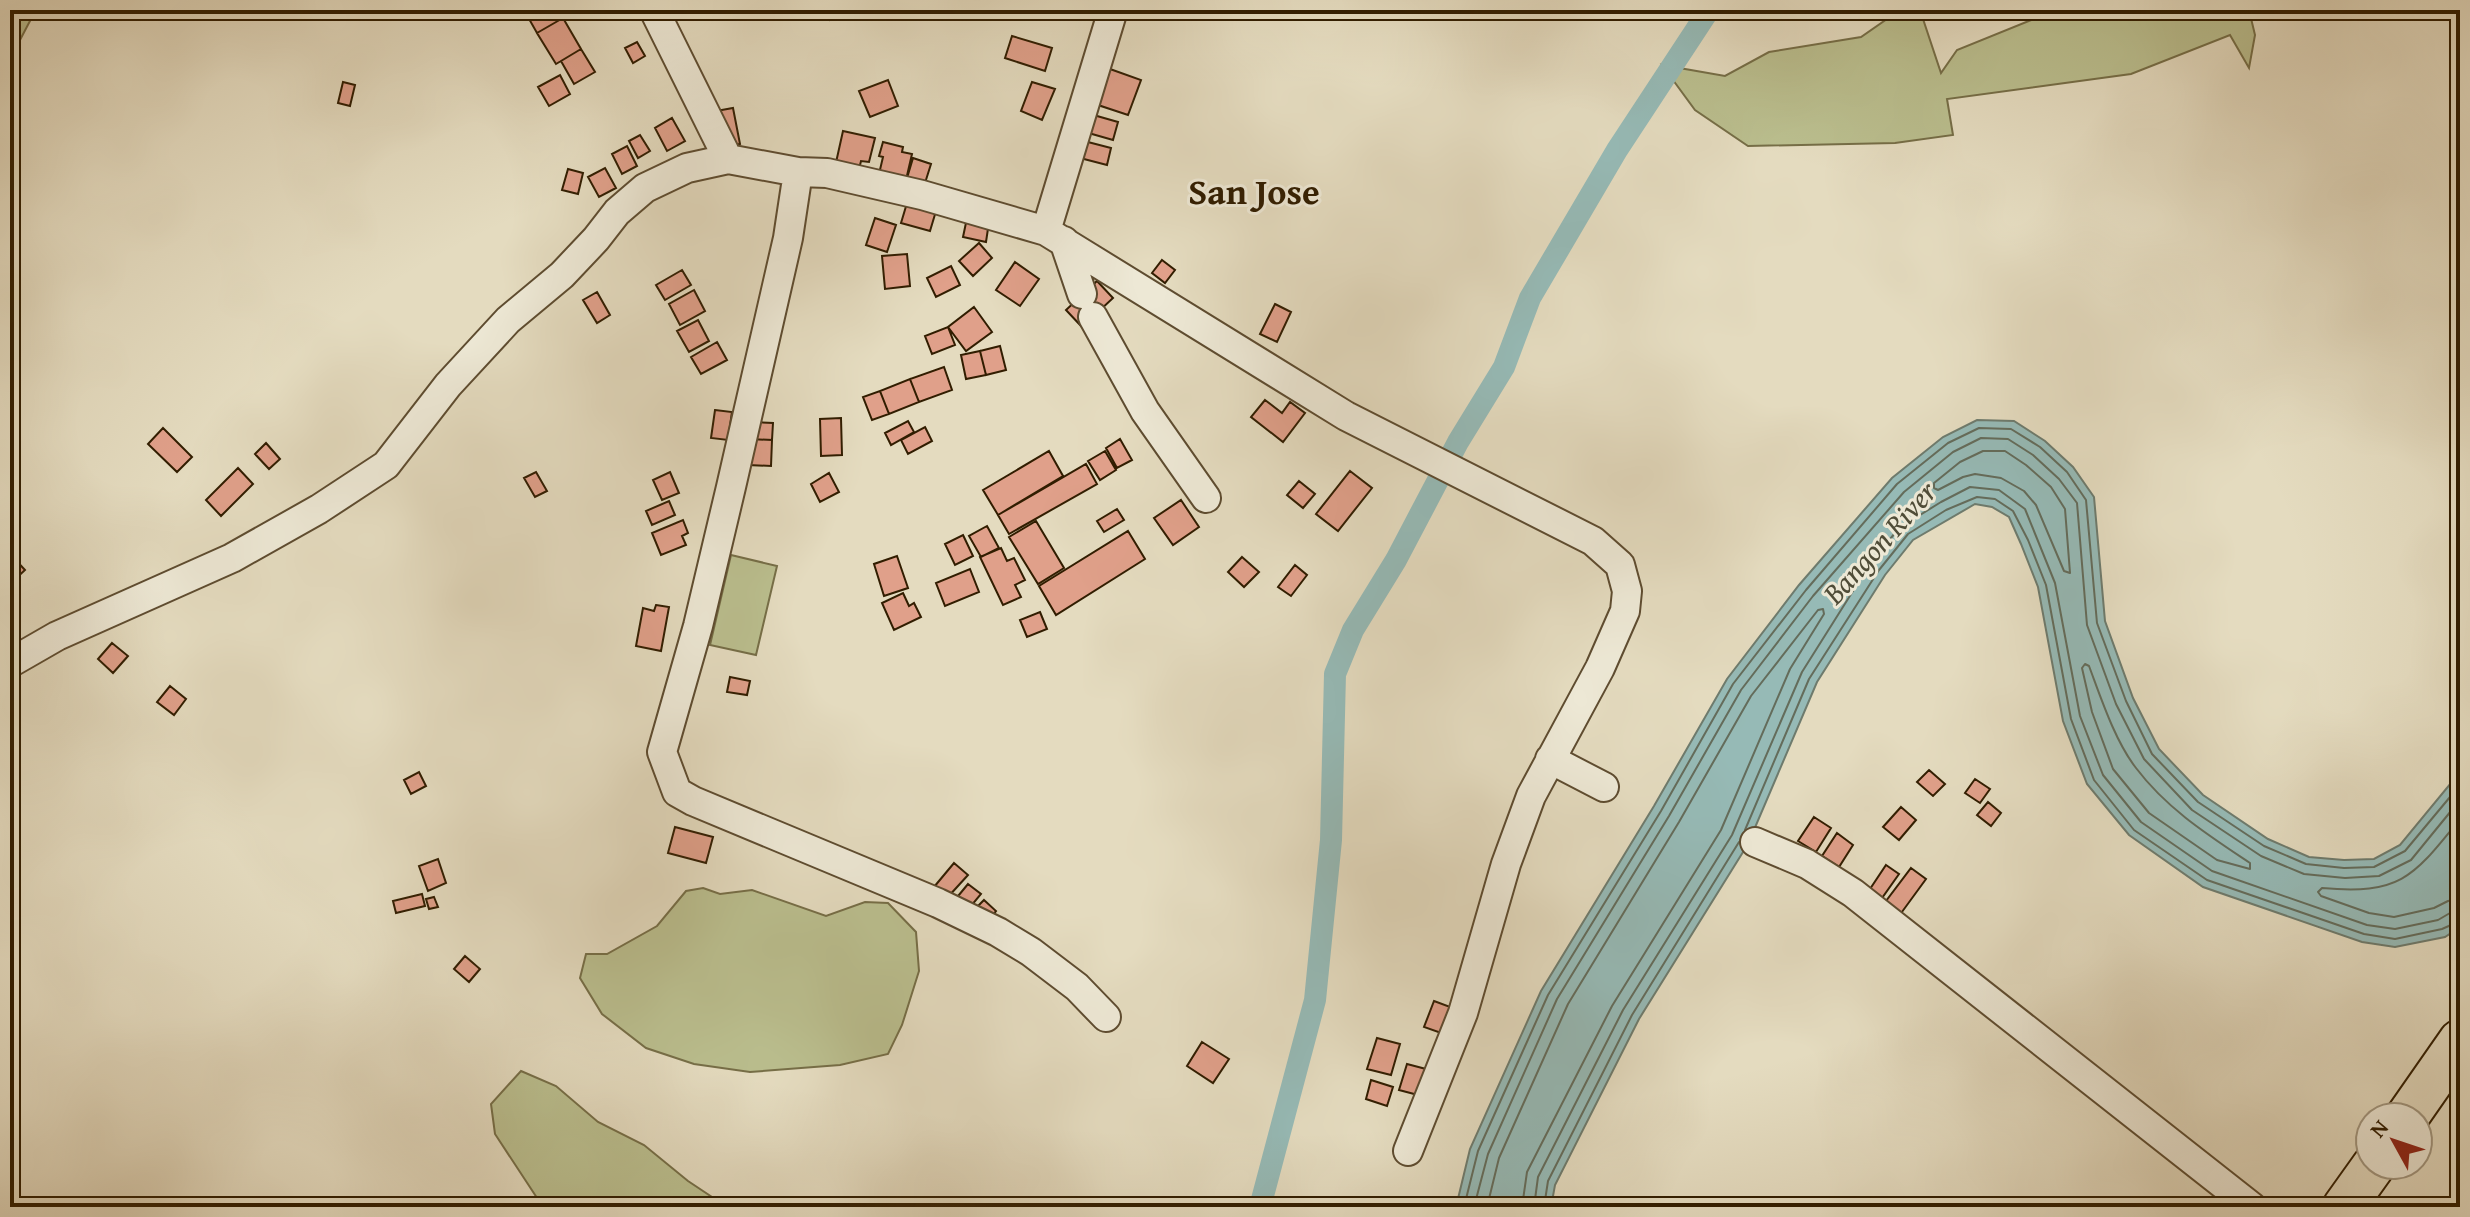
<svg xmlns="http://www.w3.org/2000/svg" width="2470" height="1217" viewBox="0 0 2470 1217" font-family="'Gentium Book Plus',serif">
<rect width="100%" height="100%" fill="#e4dbbf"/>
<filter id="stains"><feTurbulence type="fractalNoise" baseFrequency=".0025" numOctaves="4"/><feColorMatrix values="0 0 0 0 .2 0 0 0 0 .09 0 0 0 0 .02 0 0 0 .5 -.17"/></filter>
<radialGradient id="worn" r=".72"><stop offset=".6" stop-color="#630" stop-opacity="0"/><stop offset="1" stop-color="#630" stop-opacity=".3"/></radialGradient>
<!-- green -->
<path fill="#babe8e" stroke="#766e47" stroke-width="2" d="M10,10H48L31,19L10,59Z
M1900,10H1920L1941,73L1957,50L2056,10H2249L2255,35L2249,68L2230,35L2131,74L1947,99L1953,135L1895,143L1748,146L1695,110L1662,65L1725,76L1769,52L1861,37Z
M731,555L777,566L756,655L710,645Z
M703,888L720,894L752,890L826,916L865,902L888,903L916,932L919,971L902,1025L888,1054L840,1065L750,1072L694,1064L646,1048L602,1014L580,978L586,954H607L657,926L686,891Z
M521,1071L556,1086L598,1122L644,1145L688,1181L727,1207H543L495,1134L491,1104Z"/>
<!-- water -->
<path fill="#96bab6" stroke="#6e7b6d" stroke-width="2" d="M1977,420L2014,421L2045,441L2073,467L2094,497L2105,621L2133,698L2159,749L2203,795L2268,839L2309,857L2344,860L2374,859L2400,845L2460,772V927L2445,937L2395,947L2362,942L2203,887L2129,835L2087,784L2063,721L2038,587L2021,544L2009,517L1992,507L1975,504L1913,540L1885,575L1817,682L1748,844L1639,1019L1555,1185L1551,1207H1456L1470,1149L1541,991L1654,806L1727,679L1799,585L1892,478L1943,437Z"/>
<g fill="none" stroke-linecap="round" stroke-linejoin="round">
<!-- shore -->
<path stroke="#646c5b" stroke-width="2" d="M1983,451H2005L2026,465L2051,487L2065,509L2070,573L2064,571L2036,505L2024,491L2001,478L1975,474L1963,477L1938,490L1934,488V483L1960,462Z
M2085,664L2089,666C2101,698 2115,741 2136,768C2167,809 2208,835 2250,863V869L2217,860L2149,813L2113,769L2092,712L2082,668Z
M2460,819C2413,877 2401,895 2322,888L2318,892L2321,896L2369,913L2394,917L2434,908L2448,901L2460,899
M1745,830L1809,679L1879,570L1908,534L1946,510L1977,497L1995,499L2013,511L2028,540L2046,585L2071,719L2094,780L2134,830L2207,880L2364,934L2395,939L2442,929L2460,921
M1464,1207L1478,1151L1548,995L1661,811L1733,684L1806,590L1897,484L1948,443L1979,428L2011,429L2040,447L2067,472L2086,500L2097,623L2126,701L2152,754L2198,802L2264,846L2306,864L2344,868L2374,867L2405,851L2460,785
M1474,1207L1488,1154L1557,999L1669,816L1741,690L1813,596L1904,492L1953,452L1981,438L2008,439L2033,455L2059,479L2077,503L2087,625L2116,704L2144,759L2192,810L2261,856L2304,874L2345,878L2379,876L2411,860L2460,800
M1487,1207L1499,1158L1568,1004L1679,822L1751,696L1818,610L1823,609L1824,614L1790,669L1721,830L1612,1006L1527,1172L1522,1207
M1534,1207L1538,1177L1623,1010L1732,835L1802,672L1870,564L1899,528L1941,502L1970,487L1999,490L2025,509L2055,583L2080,716L2103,775L2141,822L2212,871L2367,925L2395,929L2438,920L2450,913L2460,911
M1544,1207L1548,1181L1632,1015L1739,842"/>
<!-- canal -->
<path stroke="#96bab6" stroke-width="22" d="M1260,1207L1315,1000L1331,840L1335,674L1353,630L1396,560L1458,442L1504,367L1530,298L1617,150L1709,10"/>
</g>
<!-- building -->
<path fill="#e0a08a" stroke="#311d00" stroke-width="2" d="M524,10H558L563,18L537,33Z
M825,10H846L847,11L830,20Z
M563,18L581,49L556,64L537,33Z
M1012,36L1052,48L1045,71L1005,58Z
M637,42L645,56L633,63L625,48Z
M581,49L595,72L574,84L561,61Z
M1110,69L1141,80L1128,115L1098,105Z
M560,75L570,94L549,106L538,87Z
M888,80L898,106L870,117L859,91Z
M343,82L355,85L350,106L338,103Z
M1032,82L1055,89L1042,120L1021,111Z
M733,108L740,144L723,147L716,111Z
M1090,114L1118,122L1113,140L1085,132Z
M672,118L685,141L667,151L655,128Z
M843,131L875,138L869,162L861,161L858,173L835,167Z
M640,135L650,151L638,158L629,141Z
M1084,141L1111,148L1107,165L1080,158Z
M883,142L903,147L902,152L912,154L906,180L879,174L883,157L879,156Z
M627,146L637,166L622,174L612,154Z
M913,158L931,164L925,183L907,178Z
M605,168L616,188L599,197L588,177Z
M568,169L583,173L578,194L562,190Z
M907,203L936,211L930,231L901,223Z
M875,218L896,225L887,252L866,245Z
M967,218L989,222L986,242L963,237Z
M979,243L992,258L973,276L959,261Z
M907,254L910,286L885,289L882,256Z
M1162,260L1175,270L1165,283L1152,273Z
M1015,262L1039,279L1020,306L996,290Z
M951,266L960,285L936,297L927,278Z
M682,270L691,285L665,300L656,285Z
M1097,281L1113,298L1082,327L1066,310Z
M694,290L705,311L680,325L669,304Z
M597,292L610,315L597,323L583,300Z
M1275,304L1291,312L1277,342L1260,334Z
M974,307L992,332L966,351L948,327Z
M698,320L709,341L689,352L677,331Z
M948,327L955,345L932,354L925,336Z
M717,342L727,360L701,374L691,357Z
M1000,346L1006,370L986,375L980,351Z
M980,351L986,375L966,379L961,355Z
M944,367L952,390L919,402L910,379Z
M910,379L919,402L889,414L880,391Z
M880,391L889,414L872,420L863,397Z
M1265,400L1282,413L1290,402L1305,413L1283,442L1251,417Z
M715,410L732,412L728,440L711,438Z
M841,418L842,455L821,456L820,419Z
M908,421L914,432L891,445L885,433Z
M751,422L773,423L772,440L750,439Z
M925,427L932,441L908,454L901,440Z
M163,428L192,457L177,472L148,444Z
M750,439L772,440L771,466L748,465Z
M1120,439L1132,460L1117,468L1106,448Z
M266,443L280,459L269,469L255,454Z
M1049,451L1063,476L998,515L983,490Z
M1105,451L1116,470L1100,480L1088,461Z
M1086,464L1097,484L1009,534L998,515Z
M238,468L253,484L221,516L206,500Z
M1350,471L1372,488L1338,531L1316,514Z
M536,472L547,491L535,497L524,478Z
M670,472L679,493L662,500L653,480Z
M829,473L839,492L820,502L811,484Z
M1299,481L1315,494L1303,508L1287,495Z
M1181,500L1199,527L1173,545L1154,518Z
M669,501L675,515L652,525L646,511Z
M1117,509L1124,520L1104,532L1097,521Z
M683,520L688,533L682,536L686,545L661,555L652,533Z
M1036,521L1064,568L1038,584L1009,537Z
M987,526L999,548L981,557L969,536Z
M1128,531L1145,559L1056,615L1039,586Z
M963,535L973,556L955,565L945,544Z
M1001,548L1007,561L1014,558L1025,580L1015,585L1021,597L1003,605L980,557Z
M12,556L25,570L10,584V558Z
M897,556L908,588L884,596L874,564Z
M1242,557L1259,572L1244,587L1228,572Z
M1295,565L1307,575L1291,596L1278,587Z
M970,569L979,592L945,606L936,583Z
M903,593L909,606L914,603L921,617L894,630L882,603Z
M656,605L669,607L661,651L636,646L643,608L654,611Z
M1040,612L1047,629L1027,637L1020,620Z
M112,643L128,656L113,673L98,659Z
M730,677L750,681L747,695L727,692Z
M170,686L186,699L174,715L157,702Z
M1929,770L1945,784L1933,796L1917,782Z
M419,772L426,786L411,794L404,780Z
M1975,779L1990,789L1980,803L1965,793Z
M1988,802L2001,813L1991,826L1977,815Z
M1901,807L1916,820L1899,840L1883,827Z
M1814,817L1831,828L1816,852L1798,841Z
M675,827L713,837L706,863L668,853Z
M1837,833L1853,845L1839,867L1822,856Z
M438,859L446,883L428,891L419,866Z
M954,863L968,875L947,898L934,887Z
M1886,865L1899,874L1882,898L1870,889Z
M1911,868L1926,879L1899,916L1883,905Z
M968,884L981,894L966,912L954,901Z
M422,894L425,906L396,913L393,901Z
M434,897L438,907L429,909L426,899Z
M984,900L996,911L989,920L976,908Z
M465,956L480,969L469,982L454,969Z
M1434,1001L1453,1008L1444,1034L1424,1027Z
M1377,1038L1400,1044L1391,1075L1367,1069Z
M1202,1042L1229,1059L1213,1083L1187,1066Z
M1407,1064L1426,1069L1418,1095L1399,1090Z
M1371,1080L1393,1087L1387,1106L1366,1099Z"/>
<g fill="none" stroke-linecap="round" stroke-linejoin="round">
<defs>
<path id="minor" d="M654,10L728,159
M1113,10L1046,231L1346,416L1593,541L1620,565L1627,591L1625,611L1600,668L1531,796L1506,864L1463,1013L1408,1151
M798,172L788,238L731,487L698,626L662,752L677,792L693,801L938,903L998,932L1031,952L1077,987L1106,1017
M1064,241L1082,294
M1093,317L1145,411L1206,498
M10,663L57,636L232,558L319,509L386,465L448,385L508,320L562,275L596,239L617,212L645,188L687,168L728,159L798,172L827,173L922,195L1046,231
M1550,759L1604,787
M1755,842L1807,864L1853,893L2252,1207"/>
<path id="highway" d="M2407,1117L2460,1041
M2344,1207L2374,1165"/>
</defs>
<!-- minor casing -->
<use href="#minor" stroke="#5e4c30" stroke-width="32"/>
<!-- highway casing -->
<use href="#highway" stroke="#311d00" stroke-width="46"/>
<!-- minor -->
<use href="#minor" stroke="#ede8d5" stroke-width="28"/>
<!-- highway -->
<use href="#highway" stroke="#e4dbbf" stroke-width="42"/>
</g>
<g text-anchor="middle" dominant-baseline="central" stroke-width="6" stroke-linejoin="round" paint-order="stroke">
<!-- water labels -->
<g font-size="30" font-style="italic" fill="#4f4c37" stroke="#ede8d5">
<text transform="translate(1879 542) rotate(-48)">Bangon River</text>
</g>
<!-- district labels -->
<g font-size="36" font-weight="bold" fill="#311d00" stroke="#ede8d5">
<text x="1254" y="190">San Jose</text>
</g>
</g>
<!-- margin -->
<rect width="2470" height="1217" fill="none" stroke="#e4dbbf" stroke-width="40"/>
<rect x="12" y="12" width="2446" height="1193" fill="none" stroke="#311d00" stroke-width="4"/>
<rect x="20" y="20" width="2430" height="1177" fill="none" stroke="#311d00" stroke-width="2"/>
<!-- north arrow -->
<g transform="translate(2394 1141) rotate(310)"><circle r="38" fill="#ede8d5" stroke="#a29780" stroke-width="2"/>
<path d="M0-6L14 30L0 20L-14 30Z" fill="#8f2418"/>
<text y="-12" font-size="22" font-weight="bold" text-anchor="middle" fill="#311d00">N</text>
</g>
<rect width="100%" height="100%" filter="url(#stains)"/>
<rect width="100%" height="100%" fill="url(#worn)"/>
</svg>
